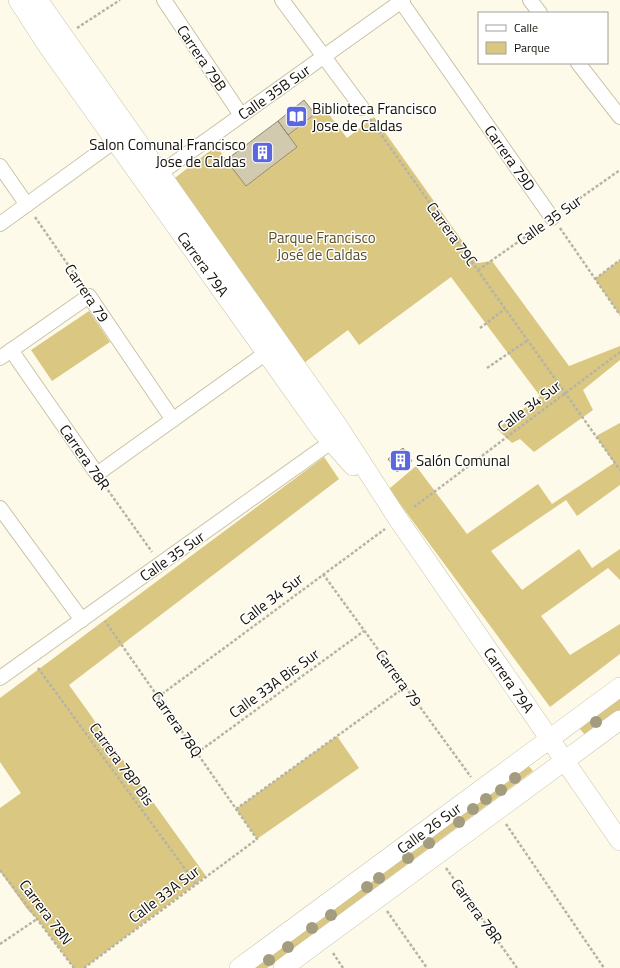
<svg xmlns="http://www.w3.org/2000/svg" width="620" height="968" viewBox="0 0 620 968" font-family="'Titillium Web',sans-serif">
<rect width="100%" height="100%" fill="#fefae9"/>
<!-- green -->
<path fill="#dac782" d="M324,108L347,138L374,117L478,263L492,261L569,366L620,346V360L583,390L593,410L534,452L520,439L512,443L497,429L540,396L451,277L359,345L348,330L304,363L171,181L216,146L246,186L297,147L288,135Z
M620,260V315L595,279Z
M89,311L110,342L52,381L31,350Z
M620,423V485L577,516L566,500L491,551L522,590L579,549L592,568L620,549V580L608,568L541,616L570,655L620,624V654L550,707L389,489L416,466L467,534L538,484L552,504L614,463L596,436Z
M324,457L339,479L69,685L206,876L84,968H74L37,919L27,909L0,871V808L21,793L0,762V698Z
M620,698V711L586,736L579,728Z
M337,736L359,768L257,839L236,809Z
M527,764L533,771L267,968H251Z"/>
<!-- building -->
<path fill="#d1caaf" stroke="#918a71" d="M304,100L315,114L288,135L278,121Z
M278,121L297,147L246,186L226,160Z
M403,448L412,461L397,472L388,459Z"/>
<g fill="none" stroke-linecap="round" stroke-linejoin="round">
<defs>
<path id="street" d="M164,0L241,115
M282,0L362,108
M400,0L552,218
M530,0L540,13
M578,63L620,117
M0,166L27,205
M152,179L403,0
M0,224L123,135
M11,350L97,474L273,348
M0,358L89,296L173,420
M0,508L82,620
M0,678L338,437"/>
<path id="secondary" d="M18,0L49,48L321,430L353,466
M38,0L336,423L398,519L620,841
M239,968L620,687
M283,968L620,720"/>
</defs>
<!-- street casing -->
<use href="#street" stroke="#cac3a8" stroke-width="16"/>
<!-- secondary casing -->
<use href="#secondary" stroke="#cac3a8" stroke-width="20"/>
<!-- path -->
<path stroke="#b7b4a5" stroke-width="2.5" stroke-dasharray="3 2" stroke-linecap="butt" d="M77,28L120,0
M370,119L620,470
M563,210L620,170
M35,217L82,285
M560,228L620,315
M478,270L541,226
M595,279L620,260
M480,328L505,309
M487,368L528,340
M105,486L152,552
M414,507L620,352
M323,574L471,777
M38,668L196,884
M158,697L385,529
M197,753L364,631
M236,809L405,687
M506,824L604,968
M446,868L517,968
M0,870L74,968
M387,911L427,968
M0,944L37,919
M333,953L343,968
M84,968L257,839L105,621"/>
<!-- street -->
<use href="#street" stroke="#fff" stroke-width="14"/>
<!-- secondary -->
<use href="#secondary" stroke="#fff" stroke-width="19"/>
</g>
<!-- trees -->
<g fill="#a39c7e">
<circle cx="596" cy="722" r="6"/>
<circle cx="515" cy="778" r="6"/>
<circle cx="501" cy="790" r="6"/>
<circle cx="486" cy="799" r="6"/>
<circle cx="473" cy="809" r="6"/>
<circle cx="459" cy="822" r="6"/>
<circle cx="429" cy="843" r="6"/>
<circle cx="408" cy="858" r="6"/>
<circle cx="379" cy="878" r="6"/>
<circle cx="367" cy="887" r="6"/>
<circle cx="331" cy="915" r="6"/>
<circle cx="312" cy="928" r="6"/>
<circle cx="288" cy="947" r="6"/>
<circle cx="269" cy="960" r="6"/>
</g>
<!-- icons -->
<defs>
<symbol id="library-square" viewBox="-11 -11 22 22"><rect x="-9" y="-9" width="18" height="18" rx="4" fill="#5b67de" stroke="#fff"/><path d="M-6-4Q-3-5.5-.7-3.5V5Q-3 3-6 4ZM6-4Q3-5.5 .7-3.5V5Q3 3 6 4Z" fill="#fff"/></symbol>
<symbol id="building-square" viewBox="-11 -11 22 22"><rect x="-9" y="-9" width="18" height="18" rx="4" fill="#5b67de" stroke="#fff"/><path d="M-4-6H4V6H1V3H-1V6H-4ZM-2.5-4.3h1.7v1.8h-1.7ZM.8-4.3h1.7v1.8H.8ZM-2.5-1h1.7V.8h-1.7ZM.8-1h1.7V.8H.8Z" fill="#fff"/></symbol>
</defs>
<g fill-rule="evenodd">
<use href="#library-square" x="284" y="104" width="25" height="25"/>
<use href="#building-square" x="250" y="140" width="25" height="25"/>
<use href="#building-square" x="388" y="448" width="25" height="25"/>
</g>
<g text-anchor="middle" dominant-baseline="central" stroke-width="3" stroke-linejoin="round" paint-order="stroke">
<!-- street labels -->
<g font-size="15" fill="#121007" stroke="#fff">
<text transform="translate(202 58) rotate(56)">Carrera 79B</text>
<text transform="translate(274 92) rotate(-35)">Calle 35B Sur</text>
<text transform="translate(510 158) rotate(55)">Carrera 79D</text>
<text transform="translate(549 220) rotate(-35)">Calle 35 Sur</text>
<text transform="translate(452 234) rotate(54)">Carrera 79C</text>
<text transform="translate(203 264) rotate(54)">Carrera 79A</text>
<text transform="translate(87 293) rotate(56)">Carrera 79</text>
<text transform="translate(529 406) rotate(-37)">Calle 34 Sur</text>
<text transform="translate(85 457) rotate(55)">Carrera 78R</text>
<text transform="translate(172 556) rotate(-35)">Calle 35 Sur</text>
<text transform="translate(271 599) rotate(-37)">Calle 34 Sur</text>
<text transform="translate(399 678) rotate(54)">Carrera 79</text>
<text transform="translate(509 680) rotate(55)">Carrera 79A</text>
<text transform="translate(274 683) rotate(-36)">Calle 33A Bis Sur</text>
<text transform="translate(177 724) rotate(55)">Carrera 78Q</text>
<text transform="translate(122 764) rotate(54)">Carrera 78P Bis</text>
<text transform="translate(429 828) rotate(-36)">Calle 26 Sur</text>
<text transform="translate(164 894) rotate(-37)">Calle 33A Sur</text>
<text transform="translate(477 911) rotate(54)">Carrera 78R</text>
<text transform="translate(46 912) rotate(53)">Carrera 78N</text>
</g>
<!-- poi labels -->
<g font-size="15" fill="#121007" stroke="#fff" text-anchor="start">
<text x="312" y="108">Biblioteca Francisco<tspan x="312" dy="17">Jose de Caldas</tspan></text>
<text x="246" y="144" text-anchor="end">Salon Comunal Francisco<tspan x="246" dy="17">Jose de Caldas</tspan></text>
<text x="416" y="460">Salón Comunal</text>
</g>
<!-- park labels -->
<g font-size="15" fill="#594f26" stroke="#fff">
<text x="322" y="237">Parque Francisco<tspan x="322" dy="17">José de Caldas</tspan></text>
</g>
</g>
<!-- legend -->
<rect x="478" y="12" width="130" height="52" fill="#ffffff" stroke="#a09f9c"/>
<rect x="486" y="25" width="20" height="6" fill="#ffffff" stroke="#a09f9c"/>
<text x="514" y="32" font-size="12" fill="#121007">Calle</text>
<rect x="486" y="42" width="20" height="12" fill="#dac782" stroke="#a09f9c"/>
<text x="514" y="52" font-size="12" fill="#121007">Parque</text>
</svg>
